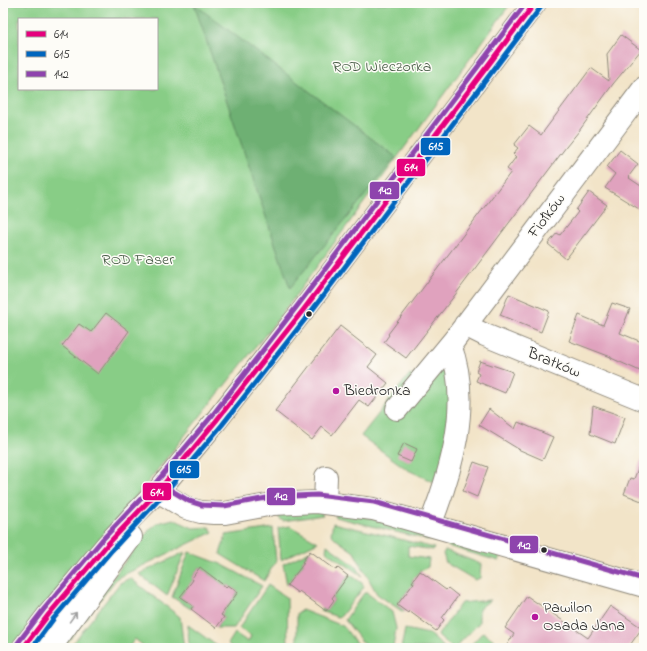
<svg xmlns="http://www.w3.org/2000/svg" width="647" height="651" viewBox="0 0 647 651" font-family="'Indie Flower',sans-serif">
<rect width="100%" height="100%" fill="#fdfcf7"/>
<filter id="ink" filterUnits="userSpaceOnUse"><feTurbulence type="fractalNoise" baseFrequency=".025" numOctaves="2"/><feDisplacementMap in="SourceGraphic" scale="8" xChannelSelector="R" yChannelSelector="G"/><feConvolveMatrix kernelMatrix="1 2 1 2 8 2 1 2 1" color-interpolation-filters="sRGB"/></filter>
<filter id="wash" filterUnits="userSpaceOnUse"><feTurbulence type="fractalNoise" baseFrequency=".012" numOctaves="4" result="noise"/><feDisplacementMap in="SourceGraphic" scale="16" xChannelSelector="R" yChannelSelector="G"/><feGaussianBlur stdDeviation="0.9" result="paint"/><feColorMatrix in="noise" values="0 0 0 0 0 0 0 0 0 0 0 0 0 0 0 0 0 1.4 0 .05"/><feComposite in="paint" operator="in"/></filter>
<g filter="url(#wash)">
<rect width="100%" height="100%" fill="#f2e4c8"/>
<!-- green -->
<path fill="#88cd86" stroke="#5a7c58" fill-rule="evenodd" d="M3,3H511L282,314L15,648H3ZM19,19H157V89H19Z
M446,355L454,397L440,485L408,470L361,436L409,375L412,376Z
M320,510L323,515L283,521L279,518L278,512Z
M336,514L367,517L438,537L437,542L335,517Z
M173,519L193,528L209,527L213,532L117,578L63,648H59L150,529L158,523Z
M333,523L392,537L434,548L433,550L408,546V556L429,559L428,567L420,571L412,581L414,583L397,605L405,611L403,612L377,594L354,552L337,540L331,534Z
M290,526L318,542L281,560L278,528Z
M273,528L276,561L264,581L220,554L226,535Z
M450,540L500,554L499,561L447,546Z
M327,545L357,567L362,576L326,551Z
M445,550L481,564L480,578L475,580L446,563L443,554Z
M310,551L302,562L304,563L287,585L283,564Z
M185,552L167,596L139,574Z
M189,552L221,564L262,586L234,628H216L224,617L221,615L238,592L228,585L224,590L225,586L200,567L192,578L193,580L180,597L193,606L191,609L172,597Z
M349,574L362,583L364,587L341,616L338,617L320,611L321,608L326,611L334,600L332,598Z
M130,578L180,617L184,648H146L135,639L128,648H69L120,583Z
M268,585L287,598L288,648H233L228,644L235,633L248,642L251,636L239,628Z
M364,593H367L392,612L396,628L393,648H367L345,620Z
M490,600L479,609V623L455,648H452L438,635L461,603Z
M302,610L343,626L360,648H297V613Z
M188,625L220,648H189Z
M405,629L429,634L445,648H401Z
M483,632L494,640L488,648H468Z"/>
<!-- forest -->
<path fill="#6eb073" stroke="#4c6e4f" d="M194,4L396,157L290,288Z"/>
<g id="blocks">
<!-- building -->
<path fill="#e0a2be" d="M621,35L641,50L613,84L579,131L566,147L455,295L406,358L384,342L389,335L388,334L511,172L507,169L516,157L513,154L518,148L514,145L529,126L541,135L591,68L609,81L607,54Z
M620,150L638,164L629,176L630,177L629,178L644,188V212L605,188L615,174L607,167Z
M589,192L607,205L566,259L548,244L557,233L560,235L578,212L576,210Z
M509,294L549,311L541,332L500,315Z
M612,303L630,309L620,333L644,343V361L640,371L611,358V357L569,341L579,315L603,325Z
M106,313L129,331L98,374L62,346L79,324L91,332Z
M340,326L377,355L368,367L388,383L369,407L359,400L332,435L322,427L312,440L275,411Z
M480,361L513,372L505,393L476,381L479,374L476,372Z
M593,406L625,417L615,444L590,434Z
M489,409L515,429L518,422L553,437L543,460L520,450L479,425Z
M404,443L417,449L411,462L397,456Z
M643,455L644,456V502L624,494L630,478L634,479Z
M474,462L488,467L477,497L463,491Z
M310,551L336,570L338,568L348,576L332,598L334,600L326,611L299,591L298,593L287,585L304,563L302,562Z
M200,567L226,587L228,585L238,592L221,615L224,617L216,628L191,609L193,606L180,597L193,580L192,578Z
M420,571L446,590L448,588L458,596L442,618L444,620L436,631L409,611L408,613L397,605L414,583L412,582Z
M527,596L588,638L610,606L642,628L628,648H505L514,634L505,628Z"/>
</g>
</g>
<g filter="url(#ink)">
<use href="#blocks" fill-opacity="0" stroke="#8e887a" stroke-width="1"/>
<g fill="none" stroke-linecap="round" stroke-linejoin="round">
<defs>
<path id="minor" d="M465,325L485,335L644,400
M397,409L455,339L644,88
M158,491L186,508L201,512L214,513H225L273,504L317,502L373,509L644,586
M325,503L326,477
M430,525C452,470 472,402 450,345
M23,648L49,614L107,545L134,515L158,491L216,421L304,309L535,3
M50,648L131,537"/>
</defs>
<!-- minor casing -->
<use href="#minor" stroke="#8e887a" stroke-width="24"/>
<!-- minor -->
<use href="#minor" stroke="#fff" stroke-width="22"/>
<defs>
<path id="bus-1" d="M23,648L49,614L107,545L158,491L216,421L304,309L535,3"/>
<path id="bus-2" d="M32,648L54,618L112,550L163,495L222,425L310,313L541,7"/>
<path id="bus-3" d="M162,485L189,501L202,505L224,506L272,497L317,495L374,502L644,579
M17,644L44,609L102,540L153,486L211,417L298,305L526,3"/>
</defs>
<!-- bus-1 casing -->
<use href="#bus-1" stroke="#fdfcf7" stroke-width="8"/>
<!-- bus-2 casing -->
<use href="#bus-2" stroke="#fdfcf7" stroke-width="8"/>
<!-- bus-3 casing -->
<use href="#bus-3" stroke="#fdfcf7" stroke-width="8"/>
<!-- bus-1 -->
<use href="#bus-1" stroke="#e5007d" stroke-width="5"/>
<!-- bus-2 -->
<use href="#bus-2" stroke="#0065bd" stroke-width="5"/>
<!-- bus-3 -->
<use href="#bus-3" stroke="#8e44ad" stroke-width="5"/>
</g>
<!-- one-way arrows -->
<defs><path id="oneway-shaft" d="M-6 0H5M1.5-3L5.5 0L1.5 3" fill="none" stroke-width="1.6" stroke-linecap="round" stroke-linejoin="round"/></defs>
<use stroke="#a0a0a0" href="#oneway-shaft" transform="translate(73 617) rotate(-54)"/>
</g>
<!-- markers -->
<g fill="#2b2b2b" stroke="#fdfcf7" stroke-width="1.5">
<circle cx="309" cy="314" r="3.5"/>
<circle cx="544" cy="550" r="3.5"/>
</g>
<g fill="#b5179e" stroke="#fdfcf7" stroke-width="1.5">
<circle cx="336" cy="391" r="4"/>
<circle cx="535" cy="617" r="4"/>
</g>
<g text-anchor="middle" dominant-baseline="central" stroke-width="3" stroke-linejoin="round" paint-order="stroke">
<!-- park labels -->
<g font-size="16" fill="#475c46" stroke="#fdfcf7">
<text x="382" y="67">ROD Wieczorka</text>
<text x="138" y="260">ROD Faser</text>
</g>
<!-- street labels -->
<g font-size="16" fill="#2b2b2b" stroke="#fdfcf7">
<text transform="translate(547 216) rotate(-53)">Fiołków</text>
<text transform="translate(554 363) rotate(22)">Bratków</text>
</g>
<!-- poi labels -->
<g font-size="16" fill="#2b2b2b" stroke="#fdfcf7" text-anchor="start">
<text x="344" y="391">Biedronka</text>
<text x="543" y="608">Pawilon<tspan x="543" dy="18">Osada Jana</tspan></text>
</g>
</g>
<g stroke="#fdfcf7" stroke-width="1.5">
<rect x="420" y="137" width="31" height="19" rx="4" fill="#0065bd"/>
<rect x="396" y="158" width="30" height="19" rx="4" fill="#e5007d"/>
<rect x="369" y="181" width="31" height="19" rx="4" fill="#8e44ad"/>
<rect x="169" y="460" width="31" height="19" rx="4" fill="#0065bd"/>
<rect x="142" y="482" width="30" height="19" rx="4" fill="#e5007d"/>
<rect x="266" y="487" width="30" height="19" rx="4" fill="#8e44ad"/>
<rect x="509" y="535" width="30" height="19" rx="4" fill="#8e44ad"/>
</g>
<g font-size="11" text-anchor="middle" font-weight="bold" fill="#fff">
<text x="436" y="150">615</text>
<text x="411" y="171">614</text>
<text x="385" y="194">142</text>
<text x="184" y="473">615</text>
<text x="157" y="496">614</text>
<text x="281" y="500">142</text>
<text x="524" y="549">142</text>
</g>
<!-- margin -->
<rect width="647" height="651" fill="none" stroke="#fdfcf7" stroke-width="16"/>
<!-- legend -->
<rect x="18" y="18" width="140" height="72" fill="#fdfcf7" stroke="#a9a8a5"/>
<rect x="26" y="31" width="20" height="6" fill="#e5007d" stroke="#a9a8a5"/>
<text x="54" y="38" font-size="12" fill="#2b2b2b">614</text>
<rect x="26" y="51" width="20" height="6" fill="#0065bd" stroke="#a9a8a5"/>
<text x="54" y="58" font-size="12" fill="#2b2b2b">615</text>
<rect x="26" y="71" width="20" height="6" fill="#8e44ad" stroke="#a9a8a5"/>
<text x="54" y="78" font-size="12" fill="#2b2b2b">142</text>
</svg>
